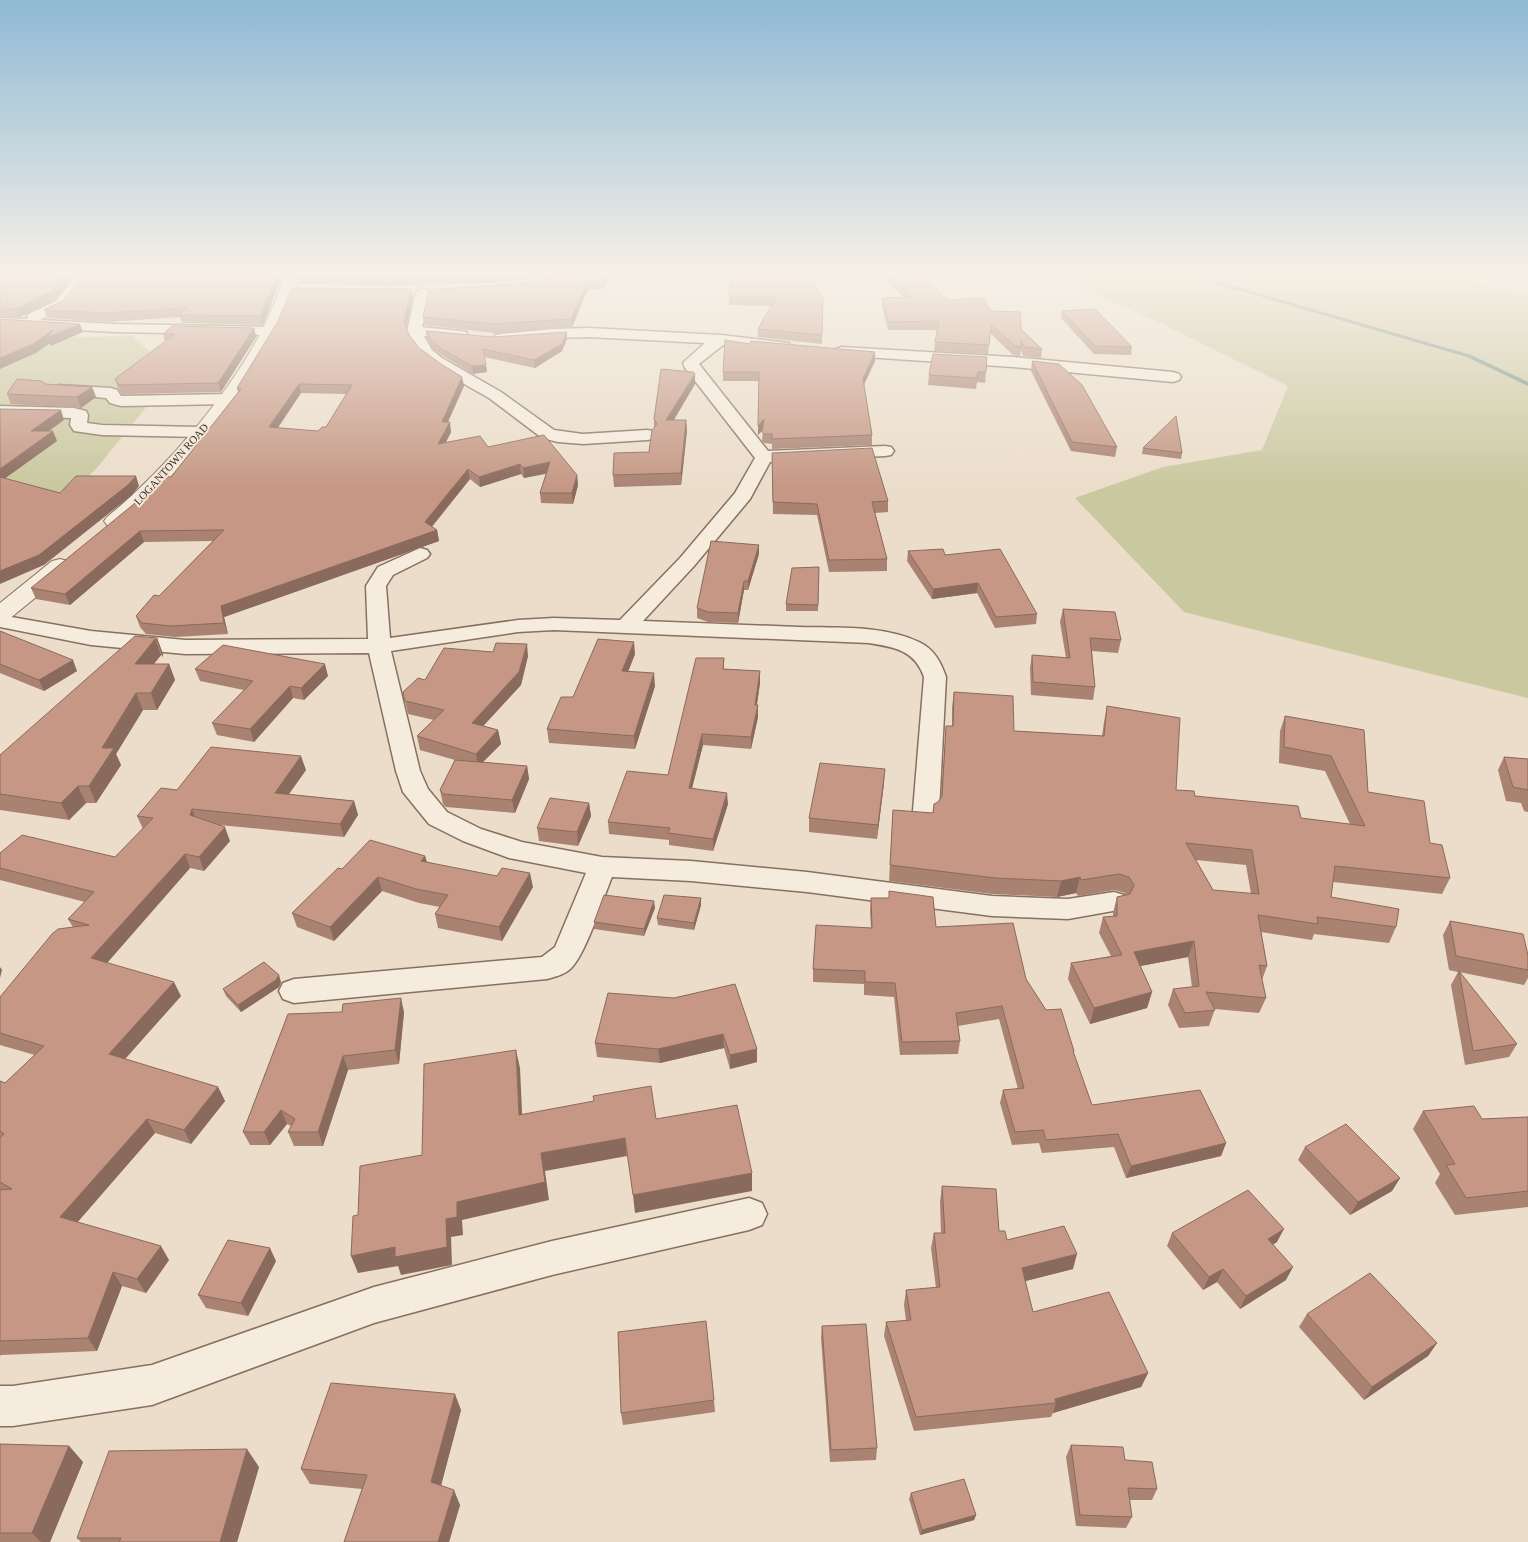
<svg xmlns="http://www.w3.org/2000/svg" width="1528" height="1542" viewBox="0 0 1528 1542" font-family="Georgia,serif">
<rect width="100%" height="100%" fill="#ebddca"/>
<!-- green -->
<path fill="#c9c89f" d="M1049,274H1438L1528,295V698L1184,612L1075,498L1163,467L1262,450L1288,386L1156,321Z
M132,336L174,373L96,469L0,561V339Z"/>
<g fill="none" stroke-linecap="round" stroke-linejoin="round">
<!-- stream -->
<path fill="#718e83" fill-rule="evenodd" d="M1206,274H1210V279L1471,355L1528,382V386L1467,357L1206,281Z"/>
<defs>
<path id="minor" d="M78,274H91L66,307L40,320L115,324L270,327L275,328L277,331L275,334L270,335L115,332L0,326V318L28,319L27,317L29,314L56,301Z
M423,288L430,292L422,327L461,331L466,332L468,335L466,338L461,339L424,336L432,350L442,358L501,392L554,430L583,434L647,430L653,431L656,435L653,439L647,440L583,444L558,442L542,438L489,398L443,372L422,356L412,343L407,331L416,292Z
M589,328L721,335L789,343L791,346L789,349L784,350L723,345L699,364L768,451L885,446L891,447L894,451L891,455L885,456L770,462L750,499L694,566L643,621C695,623 747,625 799,627C838,628 883,625 919,642C934,649 941,662 946,677L939,811L935,817L926,820L917,817L913,811L924,677C915,650 894,647 869,643L554,630L518,632L391,651L420,771L428,789L447,812L481,829L522,842L602,857L691,861L807,872L992,896L1068,899L1114,892L1124,895L1128,902L1124,909L1068,919L992,916L807,892L691,881L612,877C603,898 585,958 569,970C563,975 554,977 547,979L294,1003L283,999L279,991L283,983L294,979L542,957L555,947L586,873L509,858L463,841L429,824L403,792L396,771L369,653L185,654L91,645L0,627V615L91,631L185,640L368,639L366,586L378,567L420,548L427,550L430,554L427,558L393,575L386,586L390,638L518,620L554,618L620,620L680,558L735,493L755,458L685,368L683,363L686,360L705,343L589,337L553,338L500,342L495,341L493,338L495,335L500,334L553,329Z
M841,347L1013,357L1173,372L1179,374L1181,377L1179,380L1173,382L1013,367L836,355L833,352L836,349Z
M59,385L111,388L117,390L121,396L228,394L234,396L236,399L234,402L228,404L121,406L110,403L106,398L53,393L51,390L53,387Z
M0,406L74,408L86,411L88,415L87,423L102,425L201,427L207,428L209,432L207,436L201,437L102,435L74,431L70,425L71,418L0,416Z
M749,1198L762,1203L767,1214L762,1225L749,1230L552,1275L374,1323L152,1405L13,1426H0V1386H13L152,1365L374,1287L552,1241Z"/>
<path id="tertiary" d="M287,274H301L278,331L234,403L147,504L121,525L114,527L107,525L104,521L107,517C163,472 229,395 262,330C271,312 278,293 287,274Z
M60,559L68,561L71,566L68,571L8,620L0,622V603L52,561Z"/>
</defs>
<!-- minor casing -->
<use href="#minor" stroke="#867060" stroke-width="3"/>
<!-- tertiary casing -->
<use href="#tertiary" stroke="#867060" stroke-width="2"/>
<!-- minor -->
<use href="#minor" fill="#f6ecdd" fill-rule="evenodd"/>
<!-- tertiary -->
<use href="#tertiary" fill="#f6ecdd" fill-rule="evenodd"/>
</g>
<!-- wall -->
<path fill="#a98272" fill-rule="evenodd" d="M0,274H76L55,300L20,317H0Z
M551,274L534,278L491,283L387,286L299,284L297,276Z
M610,274L604,289H588L572,327L494,333L424,325L423,317L525,283Z
M881,274H923L947,300L991,311L1021,329L1042,349L1041,358L1023,356L1021,350L1020,356L1013,355L990,333L988,354L934,351L937,330H888L882,306V298L903,297Z
M277,289L263,325L182,323L180,317L107,322L47,318L44,310L64,300Z
M411,289L413,298L406,328L409,335L419,348L464,386L448,422L451,432L446,442L488,447L577,475L578,485L573,504L541,503L540,493L546,474L524,478L521,474L480,487L470,479L432,527L437,530L439,541L224,617L228,634L175,637L146,634L140,627L136,616L159,596L213,541L144,542L70,605L36,599L31,588L171,477L238,392L237,388ZM301,393L346,394L326,427L318,431L278,428Z
M729,297L823,298L822,344L758,337V329L772,306L729,305Z
M1062,311L1132,347L1131,355L1094,354L1061,318Z
M254,328L256,337L221,392L122,394L118,388L115,379L165,342L163,334Z
M426,331L493,337L567,339L562,351L535,368L484,357L487,372L473,374L443,356L433,349L427,338Z
M750,344L875,352V361L864,385L872,435V445L772,449V444L764,443L762,441L763,430L758,435L759,381H723V372Z
M987,357L985,383L977,382L976,389L928,385L929,375Z
M1032,361L1117,447L1115,457L1071,451L1031,371Z
M45,384L92,387L96,397L81,408L11,404L7,394Z
M695,384L674,420H686L687,431L681,485L614,487L613,475L649,452L654,427V419Z
M1143,448L1182,453L1181,459L1142,454Z
M772,453L888,501V512L875,513L887,559V571L829,572L817,515L773,514Z
M908,551L945,555L1037,614L1036,624L995,628L977,593L932,599L907,561Z
M759,554L748,590H744L738,623L708,622L697,618V608Z
M819,567L818,611H786V604Z
M1063,609L1121,640L1118,653L1092,651L1095,687L1093,700L1031,695L1030,668L1032,655L1066,658L1060,622Z
M0,631L77,671L44,691L0,673Z
M157,638L163,654V657L161,655L154,664H169L175,680L157,710H143L116,754L121,765L96,803H86L69,820L0,810V755Z
M635,654L628,672L655,686L635,749L549,743L547,729L573,697Z
M528,656L521,685L483,726L498,730L501,744L483,762L527,766L529,779L515,813L446,807L443,804L440,790L455,760L420,750L417,736L434,720L408,714L403,692L425,680Z
M724,658V669L760,671V683L757,705L758,717L751,749L703,745L692,788L728,804L713,851L669,845V840L609,834L608,822L668,775Z
M195,669L328,676L304,700L293,698L254,742L217,735L212,723L244,690L200,681Z
M954,692L1014,731L1102,736L1104,722L1107,706L1176,790L1195,796L1301,818L1350,824L1325,771L1279,763L1280,731L1285,716L1364,730L1368,792L1430,843L1450,878L1442,894L1333,882L1331,897L1396,927L1389,943L1314,934L1312,940L1261,932L1267,966L1262,980L1266,998L1259,1013L1215,1009L1209,1026L1179,1028L1168,1005L1173,989L1192,987L1188,957L1140,966L1152,992L1147,1008L1090,1024L1068,979L1071,963L1111,956L1099,933L1103,917H1113V913L1117,897L1126,895L1125,893L1115,890L1078,896L1076,893L1057,897L992,894L889,881L893,810L933,813L934,804L938,802L941,798L945,741L946,726H952V707ZM1196,860L1246,865L1251,894L1213,890Z
M1504,757L1528,759V812L1524,811L1521,803L1506,801L1498,770Z
M306,770L288,794L354,801L358,815L344,837L219,825L230,841L204,871L190,868L107,963L181,996L125,1059L218,1087L225,1101L191,1144L155,1133L77,1222L169,1260L146,1293L122,1286L97,1351L1,1355L0,1356V1081L5,1083L35,1055L0,1045V997L73,927L68,919L85,902L0,880V853L115,857L143,829L137,816L177,790Z
M884,783L877,839L809,832V818Z
M589,803L591,816L578,846L539,841L537,828Z
M425,856L427,862L533,887L502,941L438,928L435,914L440,907L419,903L382,891L334,941L297,927L292,913L342,869Z
M701,898V905L694,930L658,925L657,918Z
M871,898L936,927L1026,979L1046,1010L1074,1051V1054L1092,1105L1226,1143L1221,1156L1126,1178L1114,1147L1042,1153L1039,1143L1012,1145L1000,1103L1003,1090L1018,1089L999,1019L958,1026L960,1041L958,1054L900,1055L894,997L864,995V984L813,982V969L871,928L870,911Z
M655,908L644,936L594,929V922Z
M1450,921L1528,955V978L1524,985L1459,972L1517,1044L1509,1057L1465,1065L1451,985L1458,972L1449,970L1443,935Z
M281,982L279,987L241,1012L226,996L223,989Z
M735,984L757,1062L730,1069L724,1048L660,1063L597,1057L595,1043L674,998Z
M404,1012L399,1064L348,1070L323,1146H294L288,1132L291,1126L287,1124L270,1145H250L243,1132L288,1014Z
M1423,1111L1482,1119L1528,1117V1207L1455,1215L1435,1183L1440,1174L1413,1129Z
M1305,1147L1400,1178L1392,1191L1350,1215L1298,1160Z
M942,1186L999,1231L1007,1240L1073,1269L1025,1281L1033,1312L1148,1373L1141,1387L1053,1413L1051,1417L914,1431L884,1336L886,1322L906,1321L904,1305L906,1290L936,1288L931,1248L934,1233H941L940,1202Z
M1172,1233L1277,1242L1273,1244L1286,1280L1240,1309L1217,1282L1203,1290L1167,1246Z
M276,1261L248,1316L206,1308L198,1295Z
M1307,1314L1437,1343L1428,1356L1364,1400L1299,1327Z
M822,1326L877,1448L876,1460L830,1462L821,1338Z
M714,1400L715,1412L623,1425L621,1413Z
M461,1410L441,1485L460,1505L449,1542H344L362,1489L310,1484L301,1469Z
M0,1444L69,1446L83,1462L50,1542H0Z
M1071,1445L1125,1460L1157,1489L1152,1500H1130L1132,1517L1126,1528L1076,1526L1066,1457Z
M259,1467L237,1542H81L77,1538Z
M911,1493L976,1515L974,1520L920,1535L909,1499Z"/>
<!-- shaded-wall -->
<path fill="#8a6a5c" d="M66,274H76L55,300L20,317L16,309Z
M279,274H286L277,289L263,325L260,316L275,281Z
M495,274H551L534,278L491,283L490,275Z
M606,274H610L604,289L603,281Z
M588,280V289L572,327L571,319Z
M411,289L413,298L405,331L404,322Z
M80,324L83,332L51,346L50,343L36,353L0,369V358L53,330Z
M254,328L256,337L221,392L218,383Z
M567,332V339L562,351L535,368L534,360Z
M875,352V361L862,388L863,379Z
M486,365L487,372L473,374L472,366Z
M695,374V384L667,431L666,420Z
M462,377L464,386L443,432L442,422Z
M299,384L301,393L271,437L269,427Z
M92,387L96,397L81,408L77,397Z
M61,410L64,420L35,441L31,431Z
M764,419V428L758,435V426Z
M686,420L687,431L681,485V473Z
M450,422L451,432L440,454L438,444Z
M53,431L57,441L0,482V469Z
M550,462L551,472L524,478L523,468Z
M520,464L521,474L480,487L479,477Z
M468,469L470,479L427,532L425,522Z
M577,475L578,485L573,504L572,493Z
M136,476L139,486L132,495L44,565L0,584V571Z
M437,530L439,541L224,617L228,634L224,623L221,606Z
M140,531L144,542L70,605L65,594Z
M759,545V554L748,590V581Z
M744,581V590L738,623V613Z
M978,583L977,593L932,599L933,589Z
M157,638L163,654V657L157,641Z
M155,639L161,655L141,680L135,664Z
M634,642L635,654L623,684L622,671Z
M527,644L528,656L521,685L474,736L472,723Z
M73,660L77,671L44,691L39,680Z
M169,664L175,680L157,710L151,693Z
M325,664L328,676L304,700L301,688Z
M760,671V683L755,717V705Z
M654,673L655,686L635,749L634,736Z
M290,686L293,698L254,742L250,729Z
M136,693L143,710L116,754L121,765L96,803L89,786L102,748Z
M758,705V717L751,749V737Z
M498,730L501,744L478,767L476,754Z
M702,734L703,745L689,800V788Z
M301,756L306,770L280,807L275,793Z
M527,766L529,779L515,813L512,800Z
M885,769L884,783L877,839L878,825Z
M78,786L86,803L69,820L61,803Z
M727,793L728,804L713,851V839Z
M354,801L358,815L344,837L340,824Z
M589,803L591,816L578,846L577,832Z
M192,809L197,823L190,815Z
M225,827L230,841L204,871L199,857Z
M185,854L190,868L99,972L91,958Z
M425,856L429,870L421,861Z
M530,873L533,887L502,941L499,927Z
M378,877L382,891L334,941L330,927Z
M1080,877L1076,893L1057,897L1061,881Z
M701,898V905L694,930V923Z
M654,901L655,908L644,936V929Z
M1194,941L1188,957L1130,968L1134,952Z
M0,967L2,970L0,978Z
M279,975L281,982L279,987L241,1012L238,1005Z
M174,982L181,996L117,1068L109,1054Z
M1152,992L1147,1008L1090,1024L1094,1008Z
M401,998L404,1012L399,1064L395,1050Z
M723,1034L724,1048L660,1063L658,1049Z
M757,1049V1062L730,1069V1055Z
M516,1050L520,1068L523,1133L519,1115Z
M343,1056L348,1070L323,1146L318,1132Z
M218,1087L225,1101L191,1144L184,1130Z
M281,1110L287,1124L270,1145L264,1132Z
M147,1119L155,1133L70,1231L60,1217Z
M625,1138L627,1156L545,1171L549,1200L462,1220L463,1235L451,1237L452,1265L401,1275L398,1266L358,1273L351,1256L446,1219L457,1202L541,1153Z
M1226,1143L1221,1156L1126,1178L1131,1166Z
M752,1173V1191L635,1213L633,1195Z
M1400,1178L1392,1191L1350,1215L1358,1202Z
M1284,1229L1277,1242L1262,1252L1268,1239Z
M161,1246L169,1260L146,1293L137,1279Z
M270,1248L276,1261L248,1316L241,1303Z
M1077,1254L1073,1269L1018,1283L1022,1268Z
M1293,1267L1286,1280L1240,1309L1246,1296Z
M1223,1269L1217,1282L1203,1290L1209,1277Z
M113,1272L122,1286L97,1351L88,1338Z
M1437,1343L1428,1356L1364,1400L1372,1387Z
M1148,1373L1141,1387L1053,1413L1056,1403L1055,1399Z
M455,1394L461,1410L438,1497L431,1482Z
M69,1446L83,1462L50,1542H41L32,1533Z
M247,1449L259,1467L237,1542H220Z
M454,1490L460,1505L449,1542H438Z
M976,1515L974,1520L920,1535L922,1530Z"/>
<!-- building -->
<path fill="#c59784" stroke="#8a6a5c" fill-rule="evenodd" d="M0,274H66L52,291L16,309L0,308Z
M84,274H279L275,281L260,316L179,315L187,308L104,313L44,310L64,300Z
M297,274H495L386,278L297,276Z
M565,274H606L603,281L588,280L571,319L493,324L423,317L429,290L525,283Z
M731,274H808L823,298L822,335L758,329L776,297H729Z
M889,274H923L947,300L983,298L991,311L1020,312L1021,329L1042,349L1025,347L1021,340V347L1015,346L991,324L989,345L935,342L939,321L889,322L882,298L911,297Z
M292,288L411,289L404,322L409,335L419,348L441,364L462,377L442,422H450L438,444L480,436L488,447L544,435L577,475L572,493H540L550,462L523,468L520,464L479,477L468,469L425,522L437,530L221,606L224,623L171,626L142,623L136,616L154,595L159,596L224,530L140,531L65,594L31,588L145,495L162,476L171,477L241,389L237,388L277,323ZM299,384L352,385L326,427H322L318,431L269,427Z
M1095,309L1132,347L1095,346L1062,311Z
M0,319L80,324L48,337L53,330L33,344L0,358Z
M172,326L254,328L218,383L119,385L115,379L175,334H163Z
M426,331L493,337L567,332L562,344L534,360L483,349L486,365L472,366L442,349L432,341Z
M725,340L750,344L751,341L875,352L863,379L872,435L772,439V434H764L762,432L764,419L758,426L759,372H723Z
M933,354L987,357L986,372H978L977,378L929,375Z
M1032,361L1059,364L1082,385L1117,447L1072,442Z
M661,369L693,372L695,374L666,420H686L681,473L613,475L614,453L649,452L652,430L657,424L654,419Z
M17,379L42,381L45,384L92,387L77,397L7,394Z
M0,409L61,410L31,431H53L0,469Z
M1176,416L1182,453L1143,448Z
M872,448L888,501L872,502L887,559L829,560L817,504L773,502L772,453Z
M76,476H136L128,485L39,555L0,571V477L60,493Z
M711,541L759,545L748,581H744L738,613L708,612L697,608Z
M943,549L945,555L1000,549L1037,614L996,617L978,583L933,589L908,551Z
M819,567L818,605L786,604L792,568Z
M1063,609L1115,612L1121,640L1090,638L1095,687L1033,682L1032,655L1070,658Z
M0,631L73,660L39,680L0,664Z
M135,636L157,638V641L155,639L135,664H169L151,693H136L102,748H114L89,786H78L61,803L0,794V755Z
M598,639L634,642L622,671L654,673L634,736L547,729L561,697H573Z
M496,643L527,644L519,672L472,723L498,730L476,754L417,736L444,710L405,701L403,692L418,678L425,680L444,648L493,652Z
M223,645L325,664L301,688L290,686L250,729L212,723L253,681L195,669Z
M696,658H724L723,669L760,671L755,705H758L751,737L702,734L689,788L727,793L713,839L668,833L670,828L608,822L627,771L668,775Z
M954,692L1013,696L1014,731L1104,736L1107,706L1180,718L1176,790L1194,791L1195,796L1298,806L1301,818L1365,826L1331,756L1284,747L1285,716L1364,730L1368,792L1424,801L1430,843L1442,845L1450,878L1335,866L1331,897L1399,909L1396,927L1317,917L1318,924L1258,915L1267,966L1259,965L1266,998L1206,992L1215,1010L1185,1013L1173,989L1199,986L1194,941L1134,952L1152,992L1094,1008L1071,963L1122,955L1103,917L1117,916V897L1130,894L1134,885L1129,877L1119,874L1081,880L1080,877L1061,881L995,878L890,865L893,810L933,813L934,804L938,802L942,796L946,726H953ZM1186,843L1252,850L1259,894L1213,890Z
M211,747L301,756L275,793L354,801L340,824L192,809L190,815L225,827L199,857L185,854L91,958L174,982L109,1054L218,1087L184,1130L147,1119L60,1217L161,1246L137,1279L113,1272L88,1338L0,1341V1190L12,1189L0,1182V1138L4,1134L0,1131V1081L5,1083L44,1046L0,1033V997L52,934L58,929L89,925L68,919L94,892L0,868V853L22,835L115,857L153,818L137,816L161,788L177,790Z
M1504,757L1528,759V790L1513,787Z
M455,760L527,766L512,800L443,794L440,790Z
M820,763L885,769L878,825L809,818Z
M550,798L589,803L577,832L537,828Z
M370,840L425,856L421,861L497,876L502,868L530,873L499,927L435,914L448,895L416,889L378,877L330,927L292,913L338,868L342,869Z
M889,891L933,897L936,927L1013,923L1026,979L1046,1010L1061,1009L1074,1051H1073L1092,1105L1200,1090L1226,1143L1131,1166L1118,1134L1046,1140L1043,1130L1015,1132L1003,1090L1024,1088L1002,1006L956,1013L960,1041L902,1042L895,983L865,982V971L813,969L816,925L872,928L871,898H889Z
M604,895L654,901L644,929L594,922Z
M664,895L701,898L694,923L657,918Z
M1450,921L1523,934L1528,955V970L1456,956Z
M264,962L279,975L276,980L238,1005L223,989Z
M1459,971L1517,1044L1473,1051Z
M735,984L757,1049L730,1055L723,1034L658,1049L595,1043L608,993L674,998Z
M401,998L395,1050L343,1056L318,1132H288L295,1119L281,1110L264,1132H243L288,1014L342,1012L343,1004Z
M516,1050L519,1115L594,1101L593,1096L651,1086L656,1119L737,1105L752,1173L633,1195L625,1138L541,1153L545,1182L457,1202V1217L446,1219L447,1247L395,1257V1247L351,1256L353,1216L358,1215L360,1166L422,1155L424,1064Z
M1474,1106L1482,1119L1528,1117V1191L1466,1198L1446,1165L1455,1164L1423,1111Z
M1346,1124L1400,1178L1358,1202L1305,1147Z
M942,1186L996,1189L999,1231H1005L1007,1240L1064,1226L1077,1254L1022,1268L1033,1312L1109,1292L1148,1373L1055,1399L1056,1403L916,1417L886,1322L911,1320L906,1290L940,1287L934,1233H945Z
M1248,1190L1284,1229L1268,1239L1293,1267L1246,1296L1223,1269L1209,1277L1172,1233Z
M228,1240L270,1248L241,1303L198,1295Z
M1370,1273L1437,1343L1372,1387L1307,1314Z
M706,1321L714,1400L621,1413L618,1332Z
M866,1324L877,1448L831,1450L822,1326Z
M331,1383L455,1394L431,1482L454,1490L438,1542H344L367,1475L301,1469Z
M0,1444L69,1446L32,1533H0Z
M1071,1445L1123,1447L1125,1460L1152,1462L1157,1489L1128,1488L1132,1517L1080,1515Z
M247,1449L220,1542H119L121,1538H77L109,1451Z
M964,1479L976,1515L922,1530L911,1493Z"/>
<!-- sky -->
<linearGradient id="sky" x2="0" y2="1"><stop stop-color="#8fb9d4"/><stop offset="0.56" stop-color="#f6f0e7"/><stop offset="1" stop-color="#f6f0e7" stop-opacity="0"/></linearGradient>
<rect width="1528" height="490" fill="url(#sky)"/>
<g text-anchor="middle" dominant-baseline="central" stroke-width="4" stroke-linejoin="round" paint-order="stroke">
<!-- far-street labels -->
<g font-size="11" fill="#382a22" stroke="#f3e8d9">
<text transform="translate(171 464) rotate(-48)">LOGANTOWN ROAD</text>
</g>
</g>
</svg>
